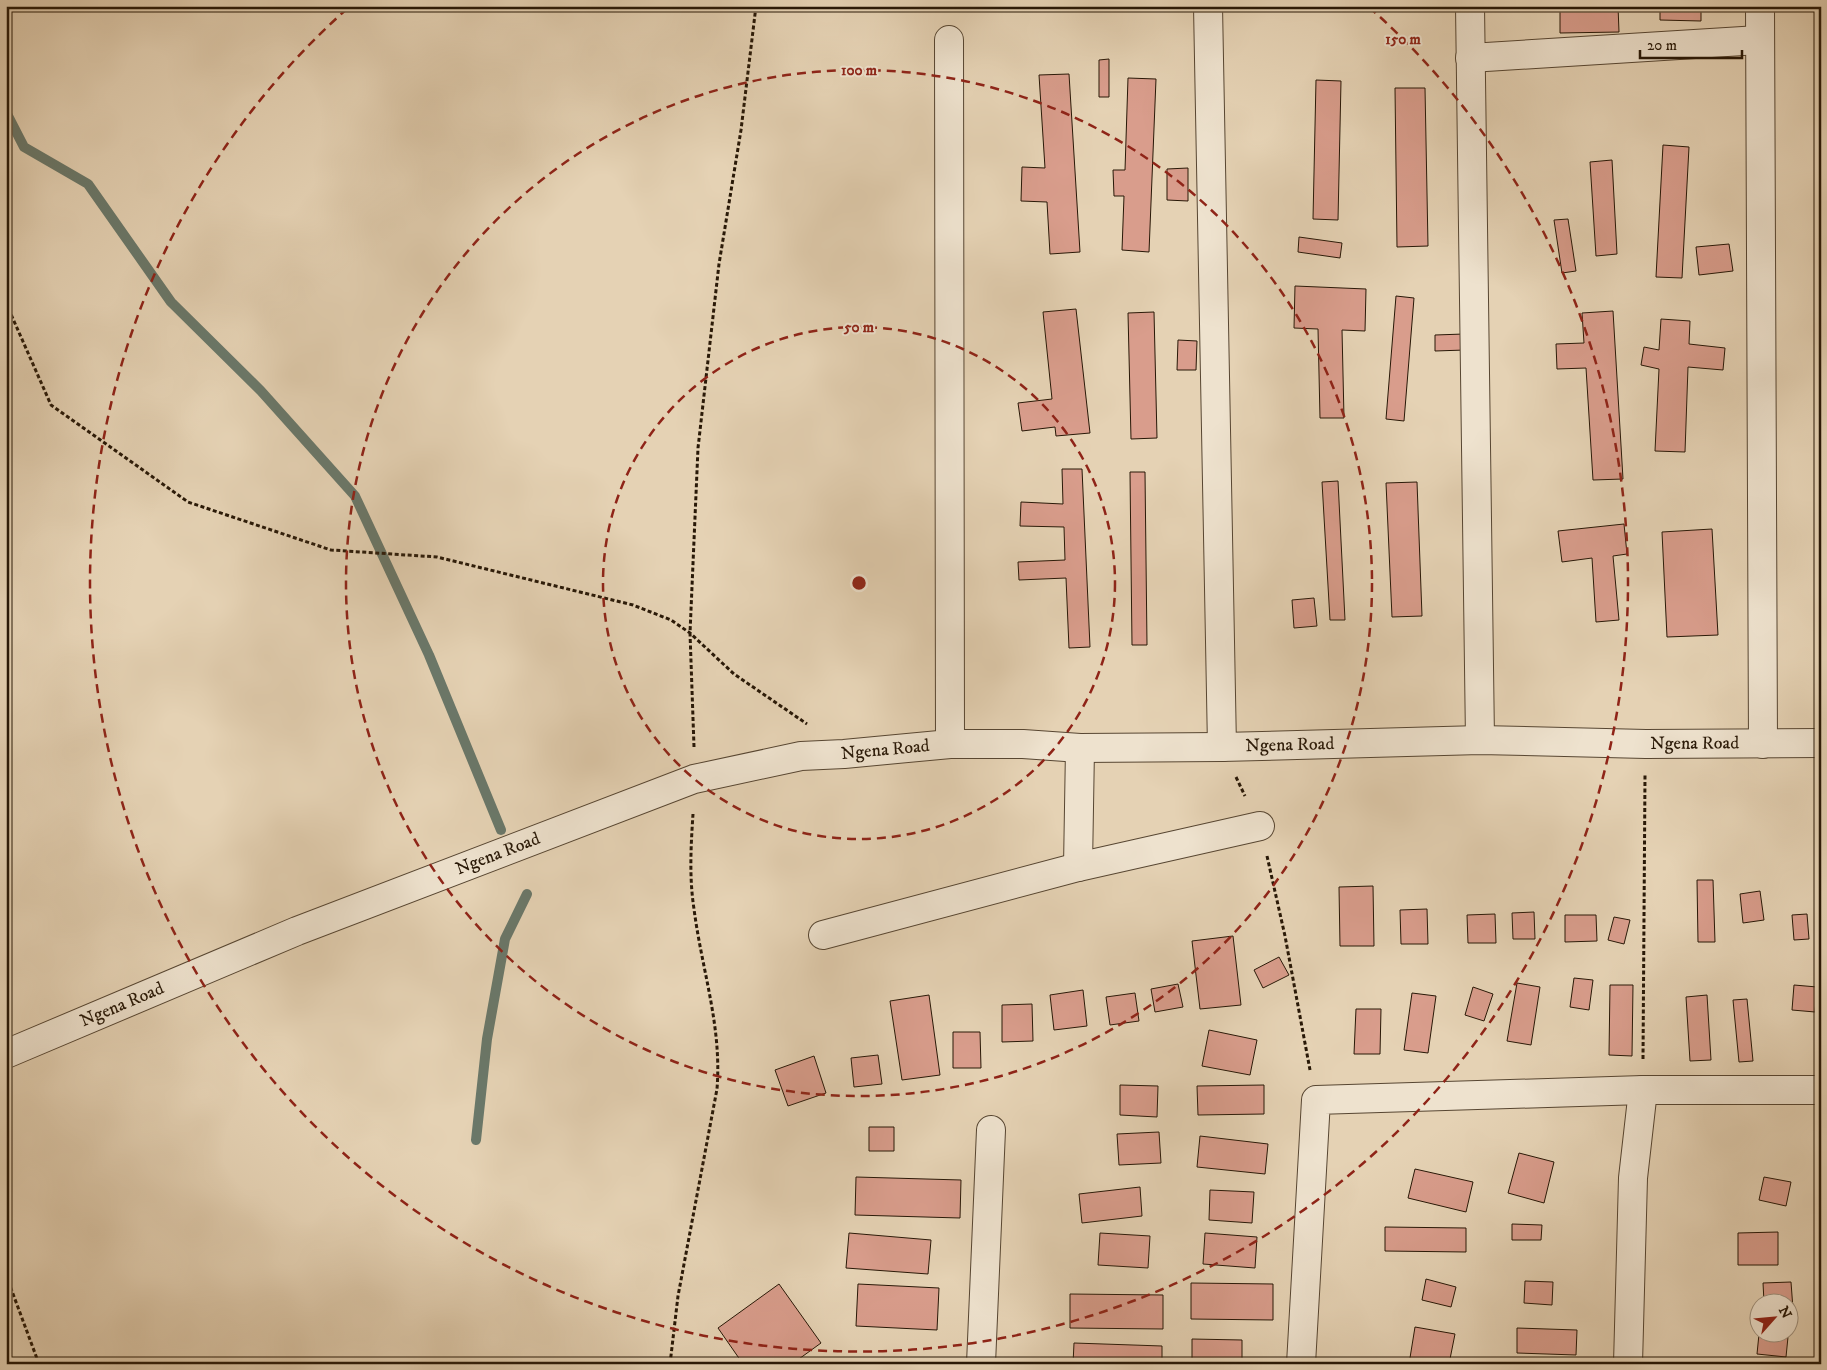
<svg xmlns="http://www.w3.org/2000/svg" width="1827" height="1370" viewBox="0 0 1827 1370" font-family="'IM FELL DW Pica',serif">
<rect width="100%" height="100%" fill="#e5d2b4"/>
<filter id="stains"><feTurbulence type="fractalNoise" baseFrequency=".004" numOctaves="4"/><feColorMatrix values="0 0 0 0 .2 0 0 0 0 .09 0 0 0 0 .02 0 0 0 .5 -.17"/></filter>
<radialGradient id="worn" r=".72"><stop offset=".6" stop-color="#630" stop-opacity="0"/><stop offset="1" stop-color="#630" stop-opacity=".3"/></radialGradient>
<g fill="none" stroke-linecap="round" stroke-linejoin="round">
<!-- stream -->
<path stroke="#6a786a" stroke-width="10" d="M6,112L24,147L88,184L171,302L261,391L355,496L429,655L501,830
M476,1140L487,1039L505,939L527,894"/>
</g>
<!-- building -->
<path fill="#d99d8c" stroke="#281807" d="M1560,6H1618L1619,32L1560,33Z
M1660,6H1701V21L1660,20Z
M1109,59V97H1099V60Z
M1069,74L1080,252L1050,254L1047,202L1021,201L1022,167L1045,168L1039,75Z
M1128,78L1156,79L1149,252L1122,250L1124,196H1114L1113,170H1125Z
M1316,80L1341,81L1338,220L1313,219Z
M1395,88H1425L1428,246L1397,247Z
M1663,145L1689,147L1682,278L1656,277Z
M1612,160L1617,254L1596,256L1590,162Z
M1188,168V201L1167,200V169Z
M1568,219L1576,271L1562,273L1554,220Z
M1299,237L1342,243L1340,258L1298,252Z
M1729,244L1733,271L1699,275L1696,247Z
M1295,286L1366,289L1365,331L1342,330L1344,418H1320L1318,329L1294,328Z
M1396,296L1414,298L1404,421L1386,419Z
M1076,309L1090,433L1056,436L1055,427L1022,431L1018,403L1052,399L1043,312Z
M1613,311L1623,479L1593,480L1586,368L1557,369L1556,344L1584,343L1582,313Z
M1154,312L1157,438L1131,439L1128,313Z
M1661,319L1690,321L1689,344L1725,348L1723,370L1688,367L1685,452L1655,451L1659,369L1641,365L1644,347L1659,350Z
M1464,334L1465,350L1435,351V335Z
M1178,340L1197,341L1196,370H1177Z
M1062,469H1082L1090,647L1069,648L1066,578L1019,580L1018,562L1065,560L1064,527L1020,526L1021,502L1063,504Z
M1130,472H1145L1147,645H1132Z
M1338,481L1345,620H1330L1322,482Z
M1417,482L1422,616L1392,617L1386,483Z
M1624,524L1627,554L1613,556L1619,620L1596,622L1592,558L1562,562L1558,531Z
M1712,529L1718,635L1667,637L1662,532Z
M1314,598L1317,626L1294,628L1292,600Z
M1697,880H1713L1715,942H1698Z
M1373,886L1374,946H1340L1339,887Z
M1760,891L1764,920L1743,923L1740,894Z
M1427,909L1428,944H1401L1400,910Z
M1534,912L1535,939H1513L1512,913Z
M1495,914L1496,943H1468L1467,915Z
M1807,914L1809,939L1794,940L1792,915Z
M1565,915H1596L1597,941L1565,942Z
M1614,917L1630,920L1624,944L1608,940Z
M1233,936L1241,1005L1200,1009L1192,941Z
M1279,957L1289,975L1263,988L1254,970Z
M1574,978L1593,980L1589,1010L1570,1007Z
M1517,983L1540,987L1531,1045L1507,1041Z
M1178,984L1183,1007L1155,1012L1151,989Z
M1610,985H1633L1632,1056L1609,1055Z
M1794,985L1817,987L1815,1012L1792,1010Z
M1473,987L1493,994L1484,1021L1465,1015Z
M1083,990L1087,1026L1054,1030L1050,995Z
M1135,993L1139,1021L1110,1025L1106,997Z
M1412,993L1436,996L1428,1053L1404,1050Z
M929,995L940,1075L902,1080L890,1001Z
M1707,995L1711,1060L1690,1061L1686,997Z
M1747,999L1753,1061L1739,1062L1733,1000Z
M1032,1004L1033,1041L1002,1042V1005Z
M1356,1009H1381L1380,1054H1354Z
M1209,1030L1257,1040L1250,1075L1202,1066Z
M953,1032H980L981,1068H953Z
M878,1055L882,1084L854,1087L851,1058Z
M814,1056L826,1093L788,1106L775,1070Z
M1120,1085L1158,1086L1157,1117L1120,1115Z
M1264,1085V1114L1198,1115L1197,1086Z
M869,1127H894V1151H869Z
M1159,1132L1161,1163L1119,1165L1117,1134Z
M1200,1136L1268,1144L1265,1174L1197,1167Z
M1519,1153L1554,1162L1544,1203L1508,1193Z
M1415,1169L1473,1182L1466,1212L1408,1198Z
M856,1177L961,1180L960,1218L855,1215Z
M1764,1177L1791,1182L1786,1206L1759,1200Z
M1140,1187L1142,1216L1082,1223L1079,1194Z
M1210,1190L1254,1192L1252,1223L1209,1220Z
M1512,1224L1542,1225L1541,1240H1512Z
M1385,1227L1466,1228V1252L1385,1251Z
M1778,1232V1265H1738V1233Z
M849,1233L931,1240L928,1274L846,1268Z
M1100,1233L1150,1236L1148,1268L1098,1265Z
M1205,1233L1257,1237L1255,1268L1203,1264Z
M1426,1279L1456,1287L1451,1307L1422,1300Z
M1525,1281L1553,1282L1552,1305L1524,1303Z
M1791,1282L1793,1309H1790V1302H1764L1763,1283Z
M1191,1283L1273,1284V1320L1191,1319Z
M779,1284L821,1343L792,1364H743L718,1328Z
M858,1284L939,1288L937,1330L856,1326Z
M1070,1294L1163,1295V1329L1070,1328Z
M1415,1327L1455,1334L1449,1364H1409Z
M1517,1328L1577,1330L1576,1355L1517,1353Z
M1759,1334L1788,1337L1786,1357L1757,1354Z
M1192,1339L1242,1340V1364H1192Z
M1074,1343L1162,1346V1364H1073Z"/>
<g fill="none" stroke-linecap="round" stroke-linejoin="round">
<defs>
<g id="minor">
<path d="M1208,6L1222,747"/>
<path d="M1470,6L1480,740"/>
<path d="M1760,6L1763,744"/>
<path d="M949,40L950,744"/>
<path d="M1470,58L1759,40"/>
<path d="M1078,867L1080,748"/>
<path d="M823,935L1078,867L1260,826"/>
<path id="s1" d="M6,1054L297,931L694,779L801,756L844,754L950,744H1023L1080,748L1222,747L1480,740L1646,744L1821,743"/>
<path d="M981,1364L991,1130"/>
<path d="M1301,1364L1316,1100L1643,1090H1821"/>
<path d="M1628,1364L1633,1178L1643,1090"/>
</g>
</defs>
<!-- minor casing -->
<use href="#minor" stroke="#574632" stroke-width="30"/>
<!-- path -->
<path stroke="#281807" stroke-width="3" stroke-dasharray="4 2.5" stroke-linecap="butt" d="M6,303L51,405L188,502L331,550L437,557L633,605L671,620L690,633L734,674L807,724
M694,747L690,633L698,448L719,264L741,130L756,6
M1236,777L1245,796
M1267,856L1285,936L1310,1070
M1643,1059L1645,775
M6,1275L39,1364
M670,1364L678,1296L717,1089C722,1026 702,971 694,909C689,877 691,845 693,814"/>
<!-- minor -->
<use href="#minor" stroke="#eee2ce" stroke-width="28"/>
</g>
<!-- distance rings -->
<g fill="none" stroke="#8f2418" stroke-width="2.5" stroke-dasharray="9 6">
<circle cx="859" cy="583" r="256"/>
<circle cx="859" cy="583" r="513"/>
<path d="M1369 7A769 769 0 1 1 349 7"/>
</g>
<g text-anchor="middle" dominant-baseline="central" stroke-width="4" stroke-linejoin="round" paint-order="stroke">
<!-- street labels -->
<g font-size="18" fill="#281807" stroke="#eee2ce">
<text stroke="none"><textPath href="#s1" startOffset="1745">Ngena Road</textPath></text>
<text stroke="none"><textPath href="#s1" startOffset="1340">Ngena Road</textPath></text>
<text stroke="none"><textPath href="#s1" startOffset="935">Ngena Road</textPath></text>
<text stroke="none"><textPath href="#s1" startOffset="531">Ngena Road</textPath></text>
<text stroke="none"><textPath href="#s1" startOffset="126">Ngena Road</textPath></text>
</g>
</g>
<circle cx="859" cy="583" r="8" fill="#8f2418" stroke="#eee2ce" stroke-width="2.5"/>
<g font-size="15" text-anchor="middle" font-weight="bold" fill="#8f2418" stroke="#eee2ce" stroke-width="4" stroke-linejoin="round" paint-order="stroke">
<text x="1403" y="44">150 m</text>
<text x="859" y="75">100 m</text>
<text x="859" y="332">50 m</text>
</g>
<!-- margin -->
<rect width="1827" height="1370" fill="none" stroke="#e5d2b4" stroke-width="25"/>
<rect x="8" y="8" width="1812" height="1355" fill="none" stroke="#281807" stroke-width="2.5"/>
<rect x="12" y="12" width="1802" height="1345" fill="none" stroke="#281807"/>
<!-- north arrow -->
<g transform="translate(1774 1318) rotate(63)"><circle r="24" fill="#eee2ce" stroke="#9f917e"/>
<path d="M0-4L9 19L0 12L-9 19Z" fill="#8f2418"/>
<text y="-8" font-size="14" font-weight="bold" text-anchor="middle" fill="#281807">N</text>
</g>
<!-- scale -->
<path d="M1640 50v8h102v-8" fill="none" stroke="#281807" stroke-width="2.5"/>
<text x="1647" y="50" font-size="15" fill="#281807" stroke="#eee2ce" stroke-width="4" paint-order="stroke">20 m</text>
<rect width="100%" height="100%" filter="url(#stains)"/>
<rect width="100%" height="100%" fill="url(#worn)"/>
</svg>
